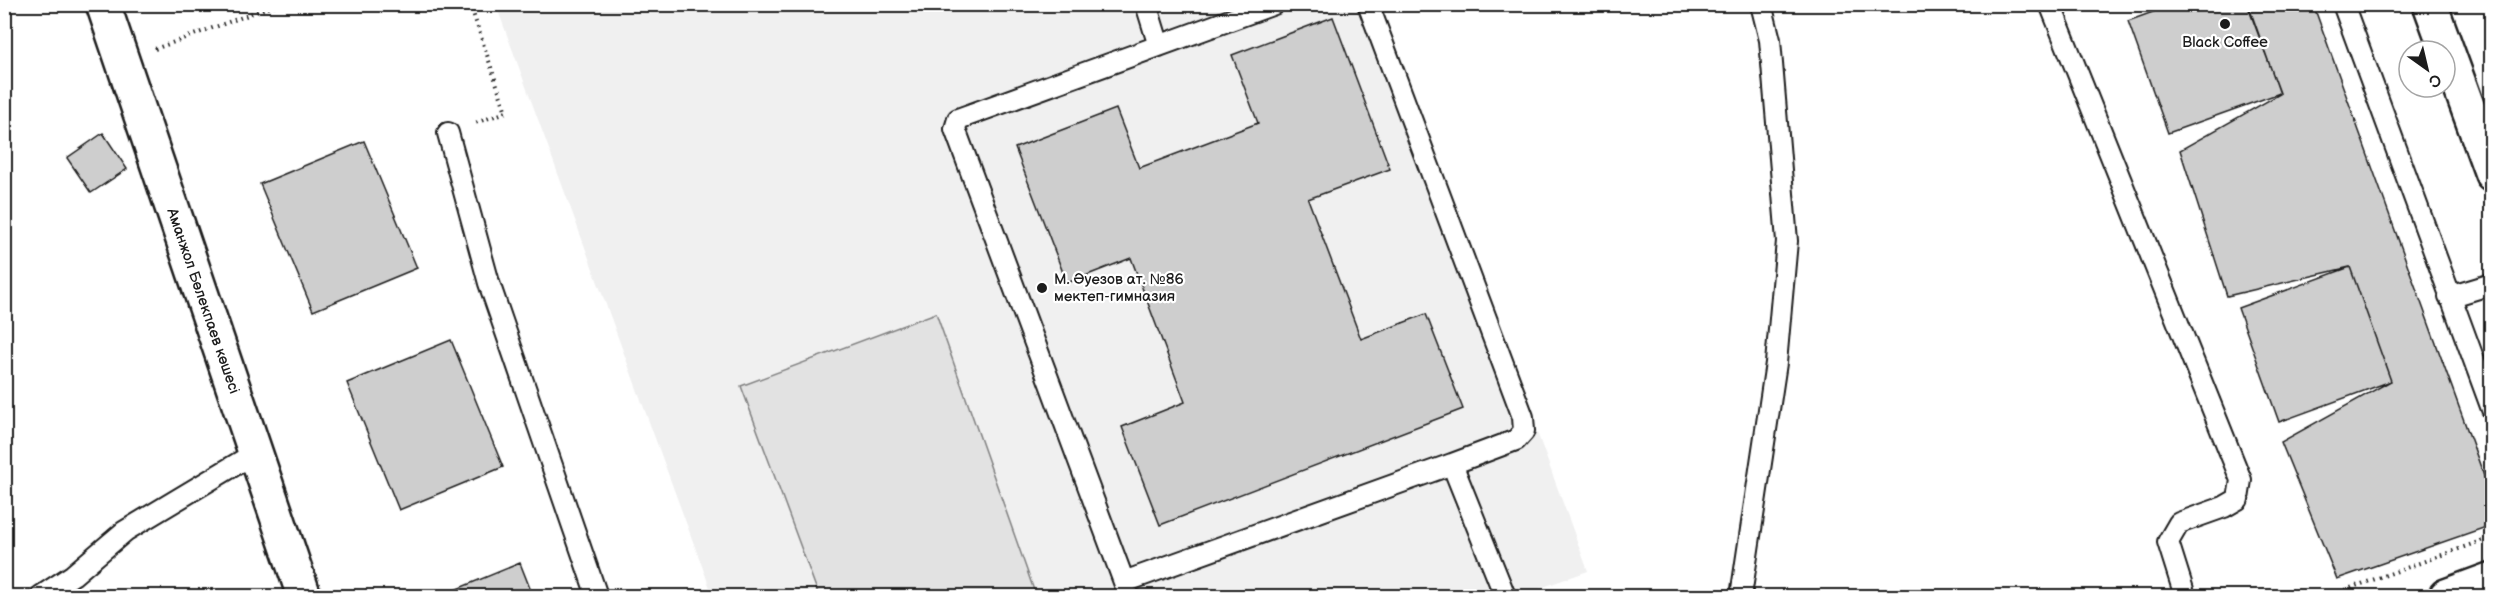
<svg xmlns="http://www.w3.org/2000/svg" width="2496" height="601" viewBox="0 0 2496 601" font-family="'Balsamiq Sans',sans-serif">
<rect width="100%" height="100%" fill="#fff"/>
<filter id="ink" filterUnits="userSpaceOnUse"><feTurbulence type="fractalNoise" baseFrequency=".0167" numOctaves="2"/><feDisplacementMap in="SourceGraphic" scale="12" xChannelSelector="R" yChannelSelector="G"/><feConvolveMatrix kernelMatrix="1 2 1 2 8 2 1 2 1" color-interpolation-filters="sRGB"/></filter>
<g filter="url(#ink)">
<!-- built -->
<path fill="#f0f0f0" d="M496,5H1380L1588,571L1518,596H713Z"/>
<!-- green -->
<path fill="#e2e2e2" stroke="#7f7f7f" stroke-width="1.5" d="M936,313L1036,596H819L741,386Z"/>
<!-- building -->
<path fill="#cecece" stroke="#1c1c1c" stroke-width="1.5" d="M2175,4H2247L2280,93L2168,133L2128,21Z
M2248,4H2313L2492,498V525L2337,579L2281,442L2391,381L2350,267L2227,296L2180,150L2280,94Z
M1333,17L1390,169L1308,199L1361,339L1426,314L1463,409L1160,525L1122,427L1185,402L1131,258L1067,283L1015,148L1116,109L1139,168L1258,123L1232,55Z
M103,133L127,169L91,193L67,158Z
M364,141L417,268L313,311L260,184Z
M2350,267L2391,381L2279,422L2238,308Z
M451,340L503,467L399,510L347,383Z
M520,563L533,596H440Z"/>
<g fill="none" stroke-linecap="round" stroke-linejoin="round">
<defs>
<path id="lane" d="M1146,4L1159,46
M1368,4L1523,417L1524,431L1516,440L1452,464
M2050,4L2241,480L2238,499L2224,507L2179,523L2168,542L2185,596
M2343,4L2492,409
M448,133L489,283L597,596
M2449,297L2492,284
M1124,582L955,129L958,119L1274,4
M41,596L73,575L125,531L255,453
M1129,596L1124,582L1452,464L1505,596
M1741,596L1776,363L1787,241L1770,40L1761,4"/>
<path id="street" d="M103,4L304,596
M2446,596L2492,579"/>
<path id="secondary" d="M2430,4L2492,174"/>
</defs>
<!-- lane casing -->
<use href="#lane" stroke="#1c1c1c" stroke-width="24"/>
<!-- street casing -->
<use href="#street" stroke="#1c1c1c" stroke-width="38"/>
<!-- secondary casing -->
<use href="#secondary" stroke="#1c1c1c" stroke-width="38"/>
<!-- path -->
<path stroke="#1c1c1c" stroke-width="4" stroke-dasharray="1.5 4.5" stroke-linecap="butt" d="M470,4L506,112L472,124
M155,49L278,4
M2328,596L2492,537"/>
<!-- lane -->
<use href="#lane" stroke="#fff" stroke-width="20"/>
<!-- street -->
<use href="#street" stroke="#fff" stroke-width="33"/>
<!-- secondary -->
<use href="#secondary" stroke="#fff" stroke-width="33"/>
</g>
</g>
<!-- markers -->
<g fill="#1c1c1c" stroke="#fff" stroke-width="2">
<circle cx="2225" cy="24" r="6"/>
<circle cx="1042" cy="288" r="6"/>
</g>
<g text-anchor="middle" dominant-baseline="central" stroke-width="4.5" stroke-linejoin="round" paint-order="stroke">
<!-- poi labels -->
<g font-size="15" fill="#1c1c1c" stroke="#fff">
<text x="2225" y="42">Black Coffee</text>
<text x="1054" y="279" text-anchor="start">М. Әуезов ат. №86<tspan x="1054" dy="17">мектеп-гимназия</tspan></text>
</g>
<!-- street labels -->
<g font-size="15" fill="#1c1c1c" stroke="#fff">
<text transform="translate(203 301) rotate(71)">Аманжол Бөлекпаев көшесі</text>
</g>
</g>
<!-- margin -->
<rect width="2496" height="601" fill="none" stroke="#fff" stroke-width="24"/>
<rect x="12" y="12" width="2472" height="577" fill="none" stroke="#1c1c1c" stroke-width="2" filter="url(#ink)"/>
<!-- north arrow -->
<g transform="translate(2427 69) rotate(146)"><circle r="28" fill="#ffffff" stroke="#a4a4a4" stroke-width="1.5"/>
<path d="M0-4.5L10 22L0 15L-10 22Z" fill="#1c1c1c"/>
<text y="-9" font-size="16" font-weight="bold" text-anchor="middle" fill="#1c1c1c">С</text>
</g>
</svg>
